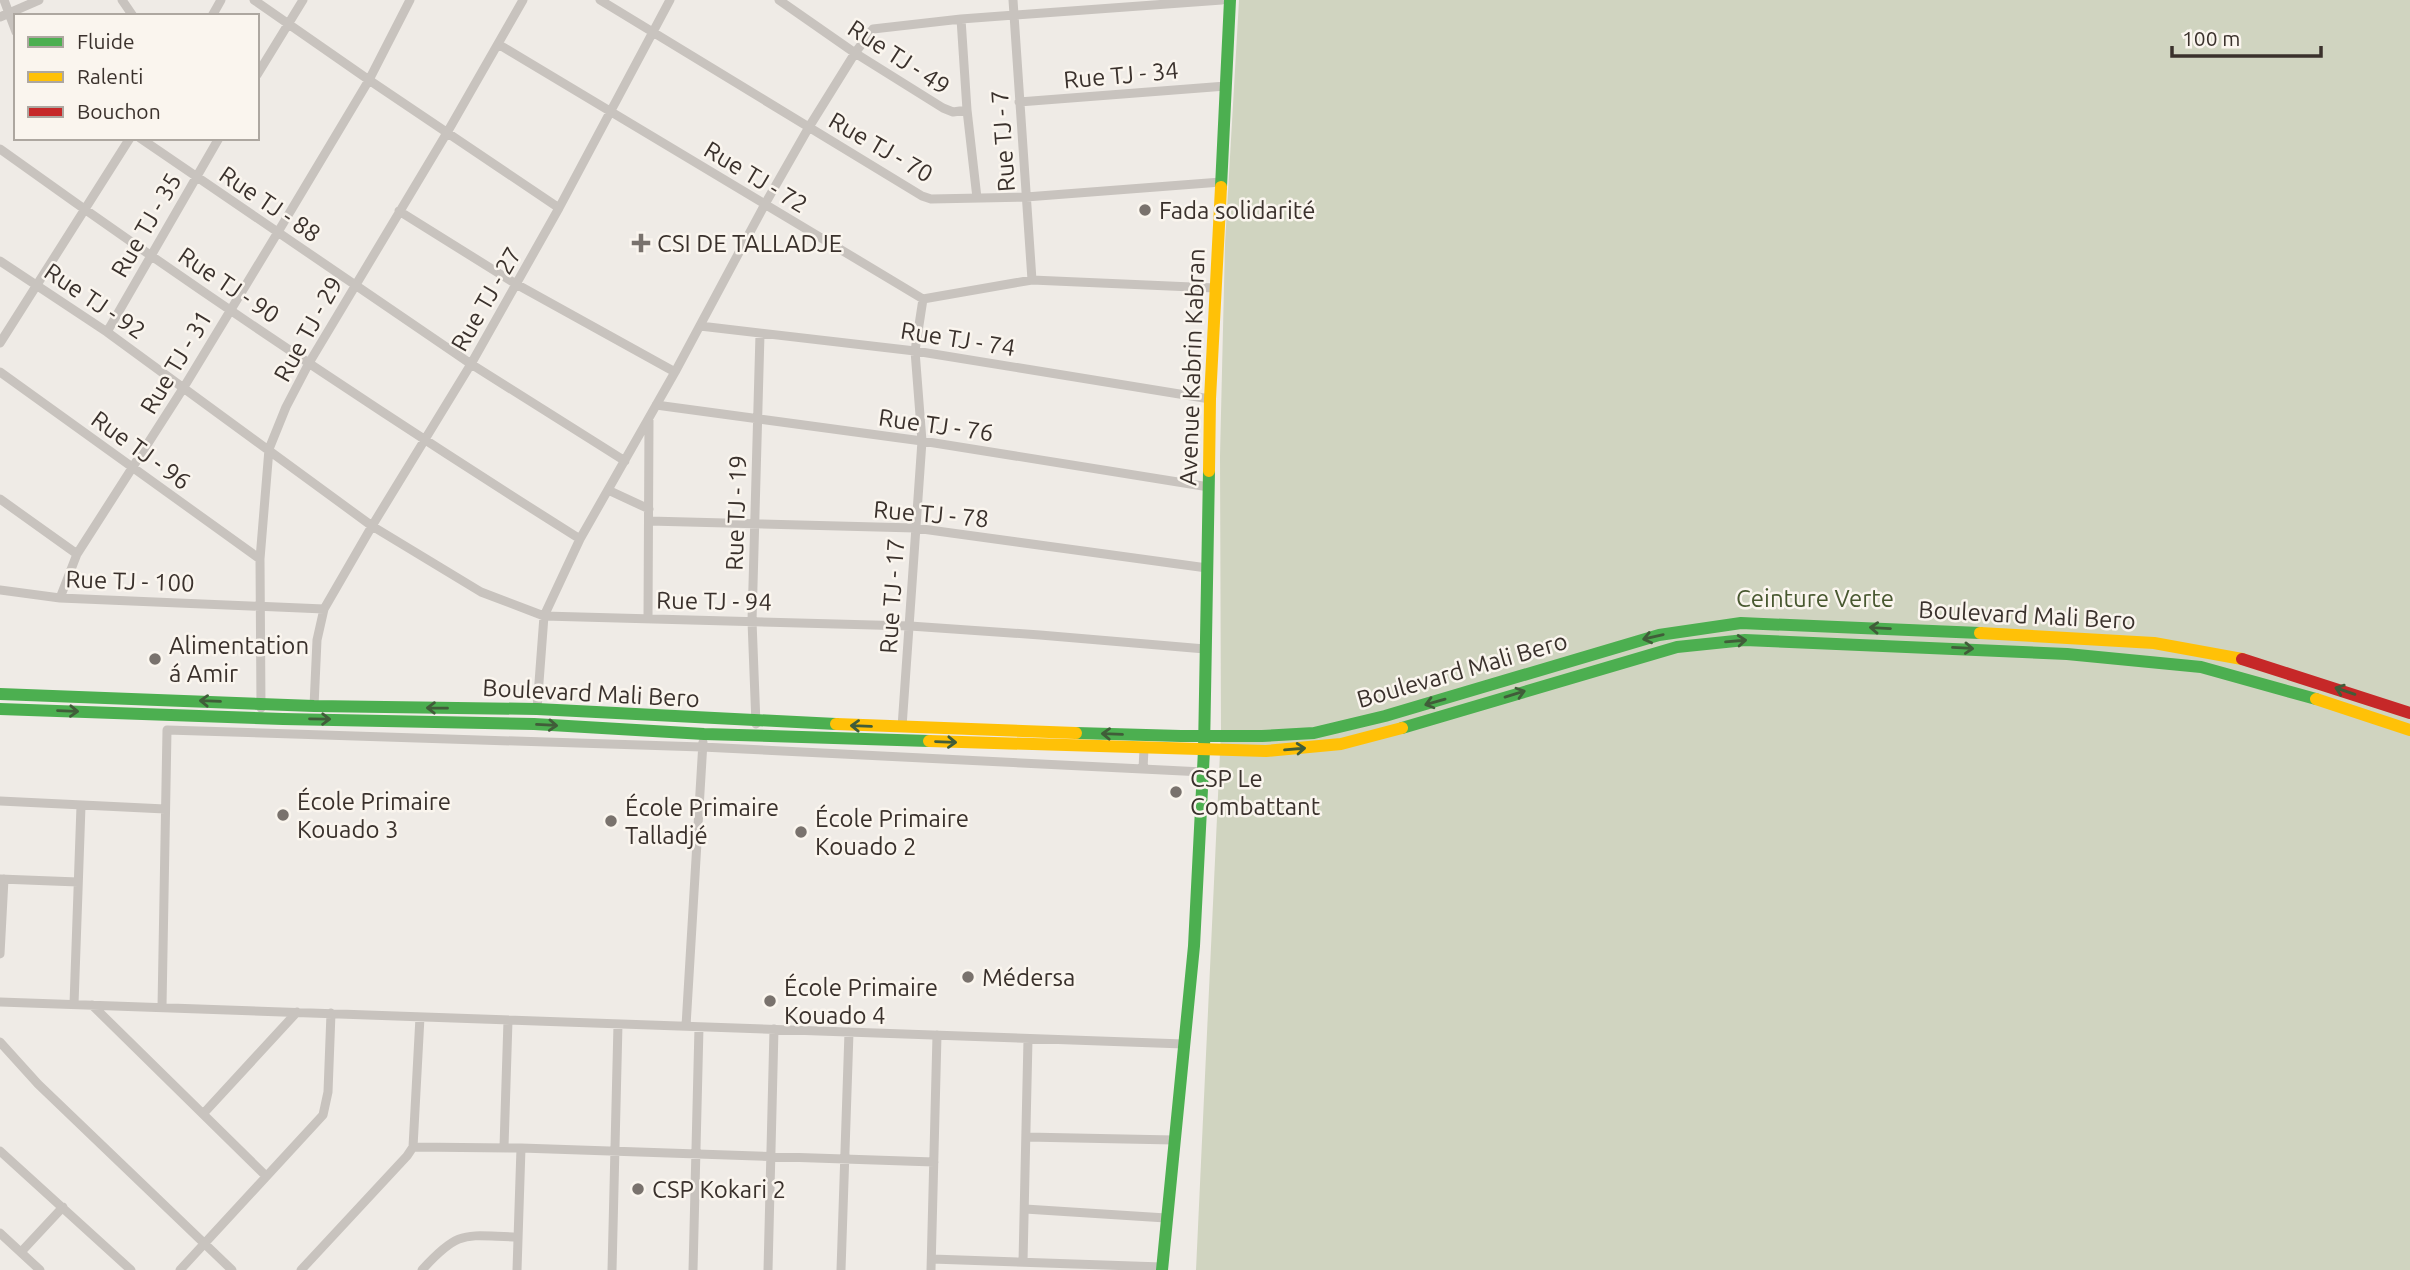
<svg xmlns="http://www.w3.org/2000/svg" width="2410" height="1270" viewBox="0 0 2410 1270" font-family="Ubuntu,sans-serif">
<rect width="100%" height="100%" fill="#efebe6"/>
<!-- green -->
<path fill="#d0d4c0" d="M1239,0H2410V1270H1196L1221,731L1220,456L1225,244Z"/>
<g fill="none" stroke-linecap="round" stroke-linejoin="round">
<!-- street -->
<path stroke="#c8c3be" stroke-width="9" d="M4,0L16,32
M122,0L133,16
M254,0L369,80L559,208
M600,0L922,196L931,199L1026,197L1221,182
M779,0L855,53L943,108L953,112L967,110
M1013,0L1032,280
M212,16L221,0
M0,17L39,0
M961,19L967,110L977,198
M498,44L923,299L1032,280L1215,288
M257,75L303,0
M1019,102L1226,86
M140,138L471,364L625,461
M0,149C189,285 383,415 580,539
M399,211L516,284L675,372
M0,261L107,332L372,526L481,592L544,616L910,626L1040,635L1205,649
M700,326L915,351L1210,399
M107,332L219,138
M0,343L130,138
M0,372L260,559
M656,405L922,441L1209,487
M608,490L649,509
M0,499L77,554
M649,521L915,528L1207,568
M0,590L60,598L324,609
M60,598L77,554L184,387L278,232L369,80L410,0
M648,619L649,420
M314,706L317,640L324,609L372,526L471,364L559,208L670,0
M261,708L260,559L269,449L286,407L309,363L448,131L523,0
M537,709L544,616L580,539L675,372L765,204L809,127L855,53L873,29L961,19L1222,0
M756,724L752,621L760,334
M902,727L922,441L915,351L923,299
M1143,769L1144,749
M0,801L165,809
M0,879L78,882
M0,954L4,879
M0,1002L1184,1044
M74,1004L81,806
M92,1005L266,1176
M162,1007L167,730L702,747L1203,772
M686,1026L703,742
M0,1042L38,1084L232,1270
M203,1114L297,1012
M1026,1137L1174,1140
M413,1147L521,1148L934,1162
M504,1147L508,1020
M0,1151L131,1270
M1025,1209L1166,1218
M0,1233L40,1270
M21,1252L63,1207
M932,1259L1162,1267
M1023,1262L1028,1039
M180,1270L323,1115L328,1092L331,1013
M301,1270L407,1156L413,1147L420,1017
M422,1270C460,1228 465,1236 518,1237
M517,1270L521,1148
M612,1270L618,1024
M693,1270L699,1027
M768,1270L774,1029
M841,1270L849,1032
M931,1270L937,1035"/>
<!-- fast -->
<path stroke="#4caf50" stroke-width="12" d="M1221,187L1230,0
M0,694L314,706L537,709L836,724
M0,709L283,719L534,724L704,734L929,741
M1402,728L1677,647L1745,640L2067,654L2201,667L2316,699
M1076,733L1181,736H1262L1314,733L1385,716L1659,635L1741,623L1980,633
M1162,1270L1194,946L1204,750L1209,471"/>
<!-- slow -->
<path stroke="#ffc107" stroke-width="12" d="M1209,471L1210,399L1221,187
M1980,633L2154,643L2242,659
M2316,699L2410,730
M836,724L1076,733
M929,741L1266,751L1341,744L1402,728"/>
<!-- jam -->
<path stroke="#c62828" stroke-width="12" d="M2242,659L2410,713"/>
</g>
<!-- one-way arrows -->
<defs><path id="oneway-shaft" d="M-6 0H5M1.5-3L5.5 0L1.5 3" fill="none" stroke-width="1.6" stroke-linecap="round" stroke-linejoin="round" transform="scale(1.75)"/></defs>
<g stroke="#405d39">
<use href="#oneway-shaft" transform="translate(1880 628) rotate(-177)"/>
<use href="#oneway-shaft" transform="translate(1653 637) rotate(167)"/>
<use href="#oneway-shaft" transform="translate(1736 641) rotate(-5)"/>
<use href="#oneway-shaft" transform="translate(1963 648) rotate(3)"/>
<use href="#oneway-shaft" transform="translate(2345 691) rotate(-161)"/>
<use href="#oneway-shaft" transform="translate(1515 694) rotate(-17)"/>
<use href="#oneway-shaft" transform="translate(210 701) rotate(-178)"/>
<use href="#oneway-shaft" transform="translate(1435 702) rotate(164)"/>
<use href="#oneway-shaft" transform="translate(437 708) rotate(-179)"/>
<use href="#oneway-shaft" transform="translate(68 711) rotate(2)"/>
<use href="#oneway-shaft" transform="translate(320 719) rotate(1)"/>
<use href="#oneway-shaft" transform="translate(547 725) rotate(3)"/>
<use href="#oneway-shaft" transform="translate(861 726) rotate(-178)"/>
<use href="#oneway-shaft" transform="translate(1112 734) rotate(-178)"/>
<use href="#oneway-shaft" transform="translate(946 742) rotate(2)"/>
<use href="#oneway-shaft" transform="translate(1295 749) rotate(-5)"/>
</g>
<!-- markers -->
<g fill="#79726d" stroke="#faf5ee" stroke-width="2.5">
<circle cx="1145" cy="210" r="7"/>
<path d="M637.5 232.5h7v7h7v7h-7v7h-7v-7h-7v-7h7z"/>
<circle cx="155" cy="659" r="7"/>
<circle cx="1176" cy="792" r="7"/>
<circle cx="283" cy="815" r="7"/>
<circle cx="611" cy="821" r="7"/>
<circle cx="801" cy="832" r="7"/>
<circle cx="968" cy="977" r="7"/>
<circle cx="770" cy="1001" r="7"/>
<circle cx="638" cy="1189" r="7"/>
</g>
<g text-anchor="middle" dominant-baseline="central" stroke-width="5" stroke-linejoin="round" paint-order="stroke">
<!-- street labels -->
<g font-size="24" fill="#3a312c" stroke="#faf5ee">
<text transform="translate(899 57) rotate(33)">Rue TJ - 49</text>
<text transform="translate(1121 75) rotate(-5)">Rue TJ - 34</text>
<text transform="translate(1003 141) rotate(-94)">Rue TJ - 7</text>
<text transform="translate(881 147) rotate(30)">Rue TJ - 70</text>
<text transform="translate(756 177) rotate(31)">Rue TJ - 72</text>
<text transform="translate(270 204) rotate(34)">Rue TJ - 88</text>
<text transform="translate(146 225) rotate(-60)">Rue TJ - 35</text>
<text transform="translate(229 285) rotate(34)">Rue TJ - 90</text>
<text transform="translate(486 299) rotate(-60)">Rue TJ - 27</text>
<text transform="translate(95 301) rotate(34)">Rue TJ - 92</text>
<text transform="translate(308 329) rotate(-61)">Rue TJ - 29</text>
<text transform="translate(958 339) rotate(9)">Rue TJ - 74</text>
<text transform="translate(176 362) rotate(-59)">Rue TJ - 31</text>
<text transform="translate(1192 367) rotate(-88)">Avenue Kabrin Kabran</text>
<text transform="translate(936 425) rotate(8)">Rue TJ - 76</text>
<text transform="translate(141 450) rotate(36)">Rue TJ - 96</text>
<text transform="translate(736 513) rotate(-88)">Rue TJ - 19</text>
<text transform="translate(931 514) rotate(5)">Rue TJ - 78</text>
<text transform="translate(130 581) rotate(2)">Rue TJ - 100</text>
<text transform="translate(892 596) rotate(-86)">Rue TJ - 17</text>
<text transform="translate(714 601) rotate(1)">Rue TJ - 94</text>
<text transform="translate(2027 615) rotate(3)">Boulevard Mali Bero</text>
<text transform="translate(1462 670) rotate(-16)">Boulevard Mali Bero</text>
<text transform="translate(591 693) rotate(3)">Boulevard Mali Bero</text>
</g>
<!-- poi labels -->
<g font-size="24" fill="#3a312c" stroke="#faf5ee" text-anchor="start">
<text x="1159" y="210">Fada solidarité</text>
<text x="657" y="243">CSI DE TALLADJE</text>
<text x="169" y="645">Alimentation<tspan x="169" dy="28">á Amir</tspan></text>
<text x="1190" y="778">CSP Le<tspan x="1190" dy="28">Combattant</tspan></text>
<text x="297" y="801">École Primaire<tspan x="297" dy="28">Kouado 3</tspan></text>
<text x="625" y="807">École Primaire<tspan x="625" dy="28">Talladjé</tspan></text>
<text x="815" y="818">École Primaire<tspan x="815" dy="28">Kouado 2</tspan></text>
<text x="982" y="977">Médersa</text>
<text x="784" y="987">École Primaire<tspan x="784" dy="28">Kouado 4</tspan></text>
<text x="652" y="1189">CSP Kokari 2</text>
</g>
<!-- park labels -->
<g font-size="24" fill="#485830" stroke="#faf5ee">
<text x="1815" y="598">Ceinture Verte</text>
</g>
</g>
<!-- legend -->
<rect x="14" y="14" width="245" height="126" fill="#faf5ee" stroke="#ada7a0" stroke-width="2"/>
<rect x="28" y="37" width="35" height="10" fill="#4caf50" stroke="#ada7a0" stroke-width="2"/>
<text x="77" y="49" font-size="21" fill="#3a312c">Fluide</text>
<rect x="28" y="72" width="35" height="10" fill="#ffc107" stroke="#ada7a0" stroke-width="2"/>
<text x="77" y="84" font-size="21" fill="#3a312c">Ralenti</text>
<rect x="28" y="107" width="35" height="10" fill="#c62828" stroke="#ada7a0" stroke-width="2"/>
<text x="77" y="119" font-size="21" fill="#3a312c">Bouchon</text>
<!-- scale -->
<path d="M2172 46v10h149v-10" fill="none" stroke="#3a312c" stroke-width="3.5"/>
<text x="2182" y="46" font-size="21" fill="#3a312c" stroke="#faf5ee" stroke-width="5" paint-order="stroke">100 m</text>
</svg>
